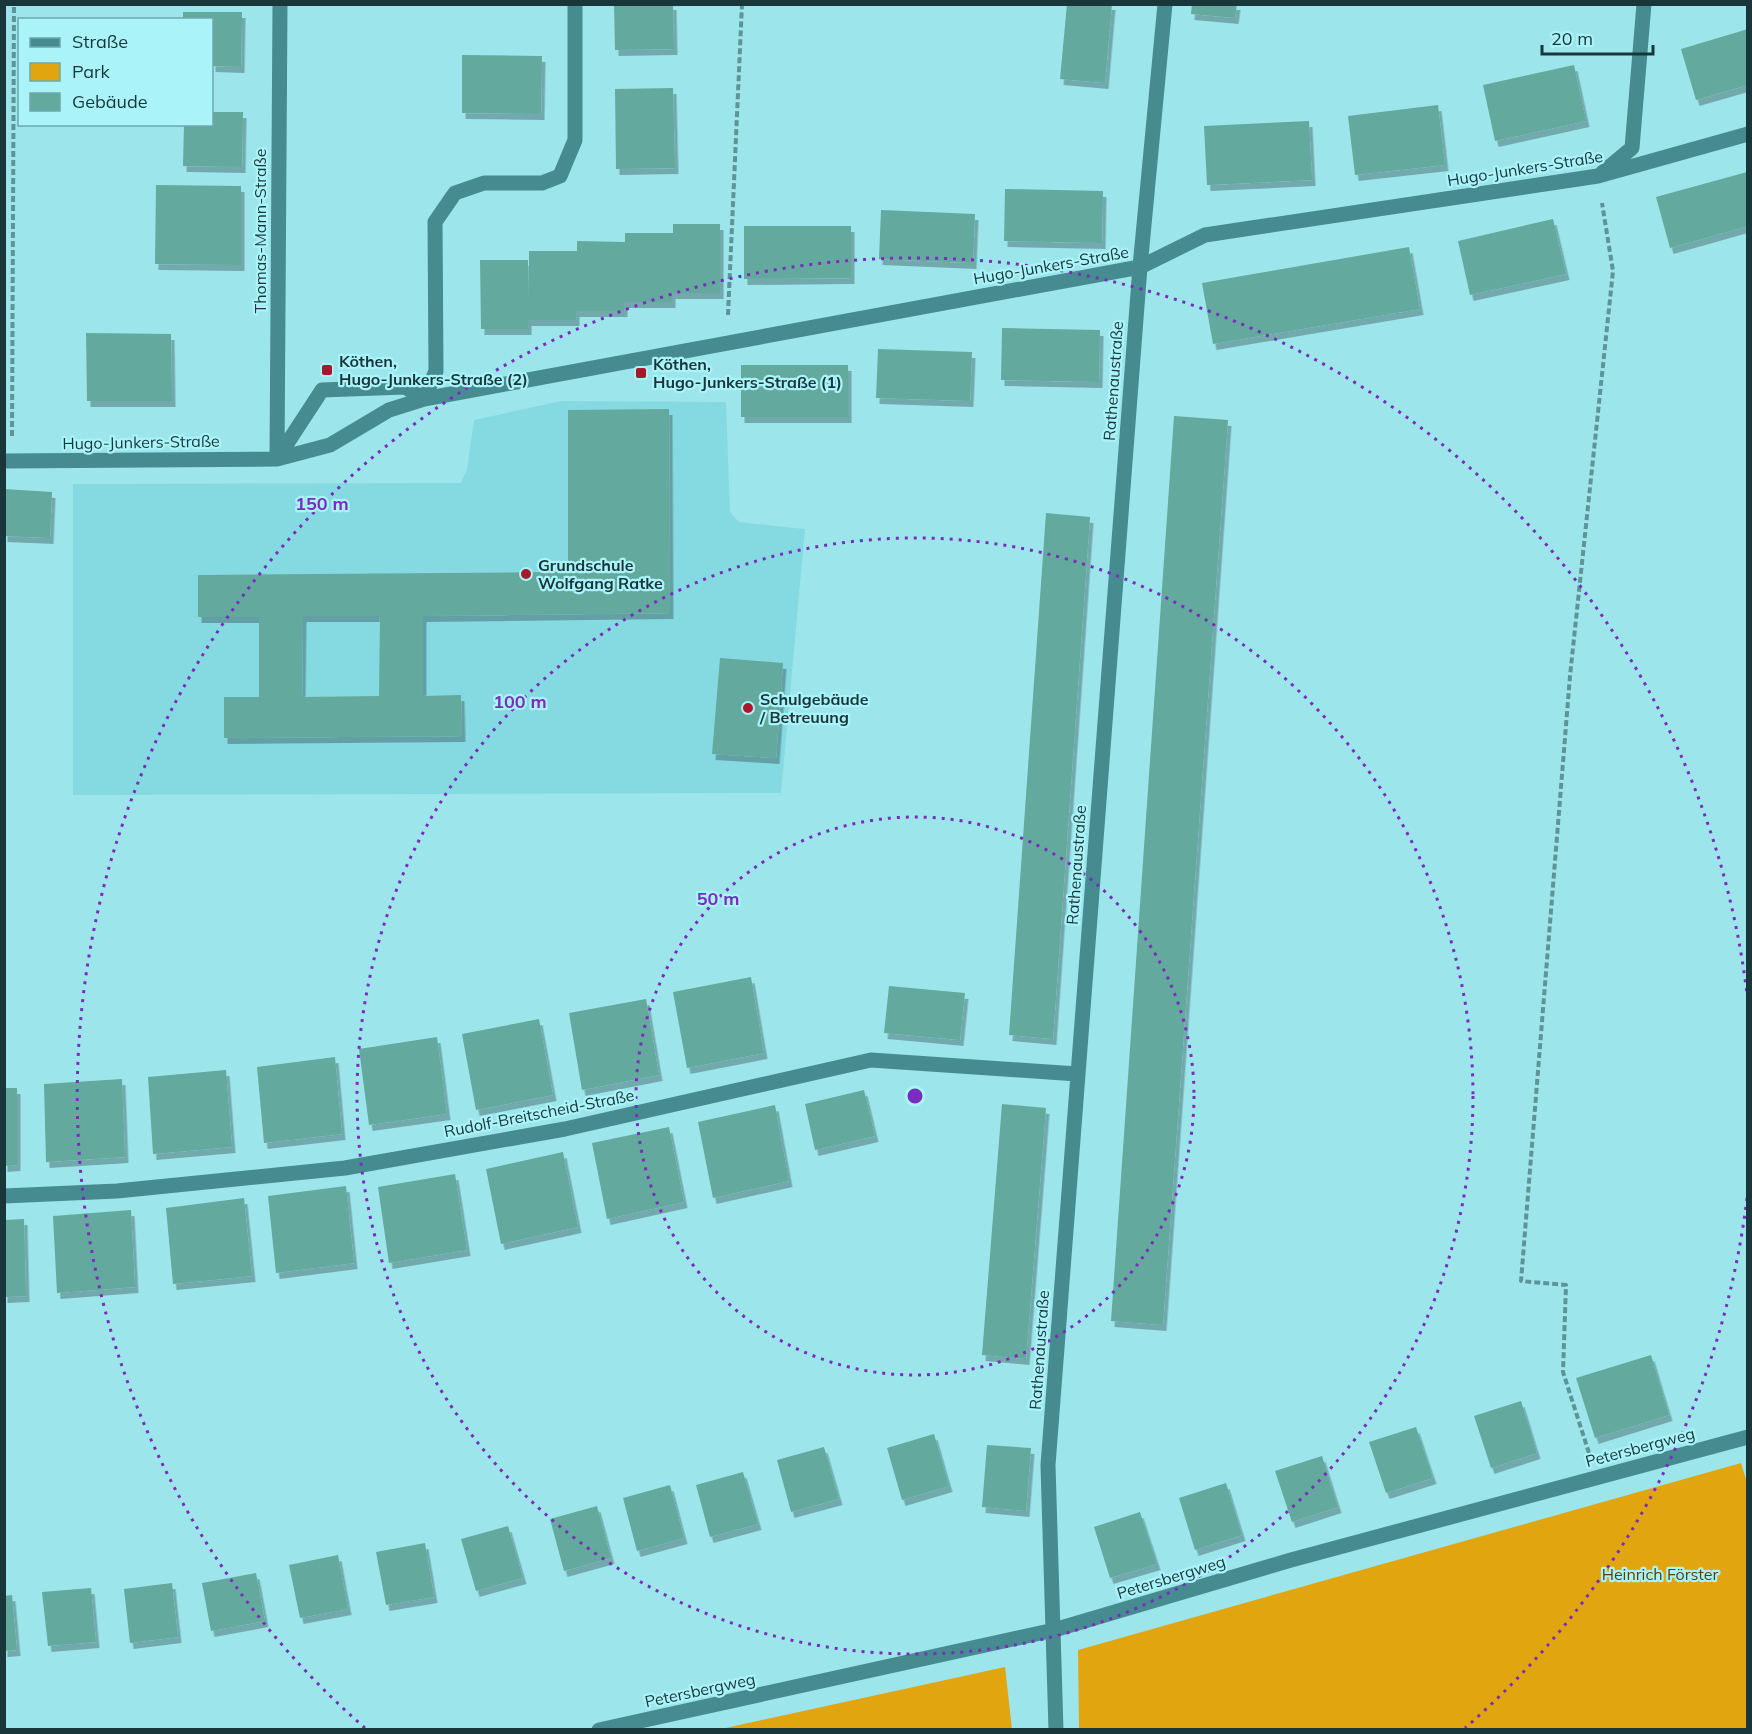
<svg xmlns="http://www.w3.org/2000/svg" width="1752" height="1734" viewBox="0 0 1752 1734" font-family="Mulish,sans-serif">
<defs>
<filter id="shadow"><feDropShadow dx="3.5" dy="6" stdDeviation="0" flood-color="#0004"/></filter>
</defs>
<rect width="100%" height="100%" fill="#9ce6eb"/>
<!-- built -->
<path fill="#85dae1" d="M561,401L726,402L730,512L739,522L805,529L781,793L73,795V484L461,483L467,469L474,420Z"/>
<!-- green -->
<path fill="#e1a60f" d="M1741,1463L1748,1486L1747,1729H1079L1078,1650Z
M1005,1667L1012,1729H721Z"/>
<!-- building -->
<path fill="#64a99d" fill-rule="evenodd" filter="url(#shadow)" d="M614,4H673L674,49L615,50Z
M1067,4H1112L1105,83L1060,79Z
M1192,4H1237L1235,18L1191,14Z
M183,12H242L241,67L212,66V20H183Z
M1748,29V85L1696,100L1681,49Z
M462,55L542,56L541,114L462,113Z
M1574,65L1586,121L1495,141L1483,85Z
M673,88L675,168L616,169L615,89Z
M1438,105L1445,165L1355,175L1348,116Z
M212,112H243L242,167L183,166L184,124H212Z
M1309,121L1312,180L1207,185L1204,126Z
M1747,172L1748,226L1670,248L1656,197Z
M156,185L241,186V265L155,264Z
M1005,189L1103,191L1102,243L1004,241Z
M881,210L975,214L973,263L879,259Z
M1553,219L1566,274L1470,295L1458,241Z
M673,224H720V293H672V302H624V311H576V320H528V329H481L480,260H528L529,300V251H577V241L625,242V233H673Z
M744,226H851V278L744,279Z
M1409,247L1420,309L1213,344L1202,283Z
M1002,328L1100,330L1099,382L1001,380Z
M86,333L171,334L172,401H87Z
M878,349L972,352L970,401L876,398Z
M741,365H848V417H741Z
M669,409L670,613L423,616V696L461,695L462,736L224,738V697H259V617H198V575L568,572V410ZM303,616H380L379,696L302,697Z
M1174,416L1228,420L1163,1325L1111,1321Z
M4,489L52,492L50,538L4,536Z
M1046,513L1090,517L1053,1039L1009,1035Z
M720,658L783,663L776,758L712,754Z
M751,977L764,1053L687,1068L673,992Z
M889,986L965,993L960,1040L884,1033Z
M646,999L659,1075L582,1090L569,1013Z
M539,1019L553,1095L476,1110L462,1034Z
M437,1037L447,1114L369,1125L359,1049Z
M335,1057L342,1134L264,1143L257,1067Z
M226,1070L232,1147L153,1154L148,1077Z
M122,1079L125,1157L46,1162L44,1084Z
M4,1088H17V1165L4,1166Z
M864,1090L875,1136L815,1150L805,1104Z
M1002,1104L1046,1108L1026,1359L982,1355Z
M775,1105L789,1181L713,1198L698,1122Z
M669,1127L684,1202L607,1219L592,1143Z
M563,1152L578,1227L501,1244L486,1169Z
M455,1174L467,1250L389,1263L378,1187Z
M346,1186L354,1263L276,1273L268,1196Z
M244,1198L252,1276L173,1284L166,1208Z
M131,1210L135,1287L57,1293L53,1216Z
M24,1219L26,1296L4,1297V1220Z
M1651,1355L1669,1415L1595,1438L1576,1378Z
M1521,1401L1537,1453L1491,1468L1474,1416Z
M1416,1427L1433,1478L1386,1493L1369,1442Z
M934,1434L949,1486L902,1500L887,1448Z
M987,1445L1031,1448L1026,1511L982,1507Z
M824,1447L839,1499L791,1512L777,1460Z
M1322,1456L1338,1507L1292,1522L1275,1471Z
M743,1472L758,1524L710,1537L696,1485Z
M1226,1483L1242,1535L1195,1550L1179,1498Z
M670,1485L684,1538L637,1551L623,1498Z
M597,1506L611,1558L564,1571L550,1519Z
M1140,1512L1157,1564L1110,1578L1094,1527Z
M508,1526L523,1578L476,1591L461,1539Z
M425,1543L434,1597L386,1605L376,1552Z
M338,1555L348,1609L300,1618L289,1565Z
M256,1573L265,1621L211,1631L202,1583Z
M172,1583L178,1637L130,1643L124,1589Z
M91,1588L96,1642L48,1646L42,1592Z
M12,1595L17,1650L4,1651V1596Z"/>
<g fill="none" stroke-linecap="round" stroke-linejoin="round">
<!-- path -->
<path stroke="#5e9498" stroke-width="4" stroke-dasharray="6 3" stroke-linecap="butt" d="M728,315L742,4
M12,436L14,4
M1589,1453L1563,1372L1566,1285L1521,1281L1570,676L1613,271L1602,203"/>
<!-- minor -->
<path stroke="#458b90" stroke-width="15" d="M1602,173L1632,148L1644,4
M424,399L436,371L435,222L455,193L484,183H542L560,176L575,140V4
M277,459L280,4
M277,459L322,390L405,387L424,399
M4,461L277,459L330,445L389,410L424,399L1140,267L1205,235L1598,176L1748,134
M4,1196L117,1191L345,1168L565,1129L871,1060L1077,1074
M599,1730L1054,1630L1291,1560L1748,1437
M1056,1730L1048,1465L1140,267L1165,4"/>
</g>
<!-- distance rings -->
<g fill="none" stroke="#7b2cbf" stroke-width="3" stroke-dasharray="3 6">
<circle cx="915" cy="1096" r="279"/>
<circle cx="915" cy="1096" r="558"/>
<path d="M1747 1198A838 838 0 0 1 1465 1728M365 1728A838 838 0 1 1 1747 994"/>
</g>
<!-- markers -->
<g fill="#ab162a" stroke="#a9f3f9" stroke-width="2">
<rect x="321" y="364" width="12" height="12" rx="3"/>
<rect x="635" y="367" width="12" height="12" rx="3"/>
<circle cx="526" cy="574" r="6"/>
<circle cx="748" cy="708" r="6"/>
</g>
<g text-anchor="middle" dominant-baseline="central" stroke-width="4.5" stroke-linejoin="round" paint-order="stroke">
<!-- street labels -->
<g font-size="16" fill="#19373a" stroke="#a9f3f9">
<text transform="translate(1525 168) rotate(-9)">Hugo-Junkers-Straße</text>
<text transform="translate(260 231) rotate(-90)">Thomas-Mann-Straße</text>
<text transform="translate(1051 265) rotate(-10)">Hugo-Junkers-Straße</text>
<text transform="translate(1113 381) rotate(-86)">Rathenaustraße</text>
<text transform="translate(141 442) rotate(-1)">Hugo-Junkers-Straße</text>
<text transform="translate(1076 865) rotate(-86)">Rathenaustraße</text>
<text transform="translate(539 1113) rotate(-11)">Rudolf-Breitscheid-Straße</text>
<text transform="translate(1039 1350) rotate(-86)">Rathenaustraße</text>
<text transform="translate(1640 1447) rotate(-15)">Petersbergweg</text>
<text transform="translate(1171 1577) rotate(-17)">Petersbergweg</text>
<text transform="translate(700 1690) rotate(-12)">Petersbergweg</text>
</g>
<!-- poi labels -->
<g font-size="16" font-weight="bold" fill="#19373a" stroke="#a9f3f9" text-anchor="start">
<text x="339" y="361">Köthen,<tspan x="339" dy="18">Hugo-Junkers-Straße (2)</tspan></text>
<text x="653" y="364">Köthen,<tspan x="653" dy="18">Hugo-Junkers-Straße (1)</tspan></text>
<text x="538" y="565">Grundschule<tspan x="538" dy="18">Wolfgang Ratke</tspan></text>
<text x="760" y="699">Schulgebäude<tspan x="760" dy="18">/ Betreuung</tspan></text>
</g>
<!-- park labels -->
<g font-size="16" fill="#583f09" stroke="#a9f3f9">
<text x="1660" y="1574">Heinrich Förster</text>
</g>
</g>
<circle cx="915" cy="1096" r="9" fill="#7b2cbf" stroke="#a9f3f9" stroke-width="3"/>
<g font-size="18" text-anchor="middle" font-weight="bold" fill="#7b2cbf" stroke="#a9f3f9" stroke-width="4.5" stroke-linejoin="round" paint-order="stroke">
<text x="322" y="510">150 m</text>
<text x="520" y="708">100 m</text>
<text x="718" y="905">50 m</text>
</g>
<!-- border -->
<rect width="1752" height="1734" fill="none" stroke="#19373a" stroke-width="12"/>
<!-- legend -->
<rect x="18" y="18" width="195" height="108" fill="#a9f3f9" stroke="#6fa8ad" stroke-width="1.5"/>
<rect x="30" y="38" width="30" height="9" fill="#458b90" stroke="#6fa8ad" stroke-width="1.5"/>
<text x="72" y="48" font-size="18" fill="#19373a">Straße</text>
<rect x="30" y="63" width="30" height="18" fill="#e1a60f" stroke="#6fa8ad" stroke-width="1.5"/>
<text x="72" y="78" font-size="18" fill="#19373a">Park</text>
<rect x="30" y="93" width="30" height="18" fill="#64a99d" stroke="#6fa8ad" stroke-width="1.5"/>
<text x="72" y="108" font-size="18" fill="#19373a">Gebäude</text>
<!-- scale -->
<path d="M1542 45v9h111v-9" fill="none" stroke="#19373a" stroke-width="3"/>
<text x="1551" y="45" font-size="18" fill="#19373a" stroke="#a9f3f9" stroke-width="4.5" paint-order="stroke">20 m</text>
</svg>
